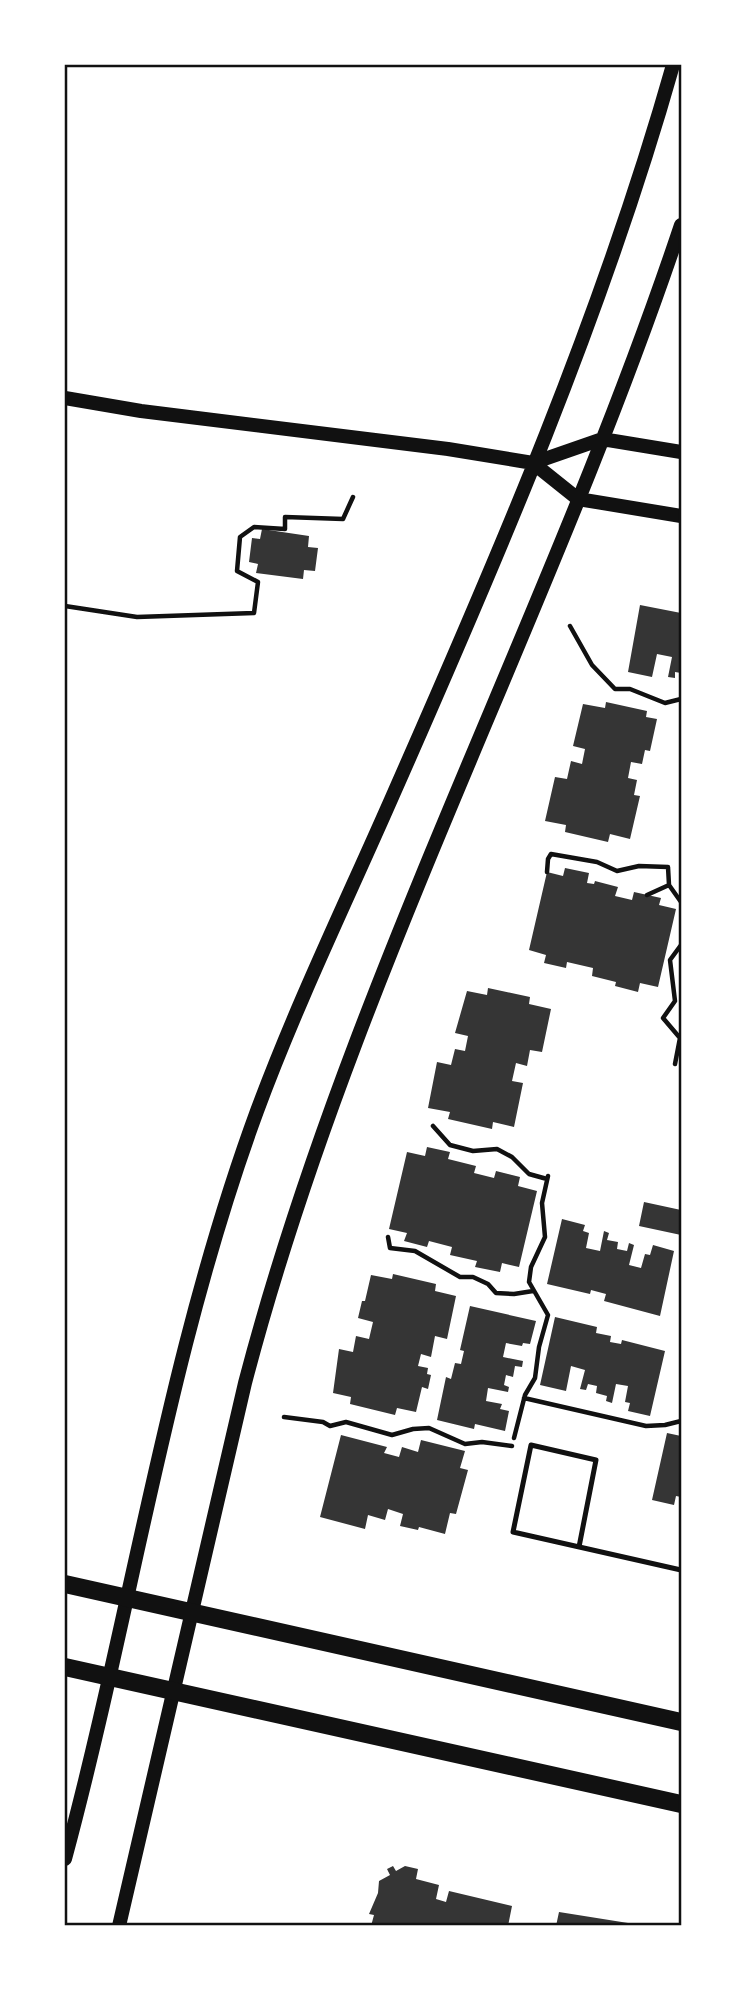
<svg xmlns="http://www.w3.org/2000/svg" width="746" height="1991" viewBox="0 0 746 1991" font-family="'IBM Plex Sans',sans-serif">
<rect width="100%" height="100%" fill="#fff"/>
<!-- building -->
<path fill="#353535" d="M262,529L309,536L308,547L318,548L315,571L304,570L303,579L256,573L258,564L249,562L252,538L260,539Z
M640,605L681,613V673L675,672V678L668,677L672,657L657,654L652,677L628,672Z
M606,702L647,711L646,717L657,719L650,751L645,750L642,764L631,762L628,778L637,780L634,795L640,796L630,839L610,834L608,842L565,832L566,825L545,821L555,777L567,779L571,761L582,764L585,749L573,746L583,704L605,708Z
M565,868L589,873L587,883L594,884L595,881L618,887L615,896L632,900L634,892L661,898L659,905L676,909L658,987L640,983L638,992L615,986L616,982L592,976L593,968L567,962L566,968L544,963L546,955L529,950L547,872L563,876Z
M488,988L530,997L529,1004L551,1009L542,1052L530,1050L527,1066L516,1063L512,1081L523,1083L514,1127L493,1122L492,1129L448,1119L450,1112L428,1108L437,1062L451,1065L455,1049L465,1051L468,1036L455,1033L467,991L487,995Z
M427,1147L450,1152L448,1159L476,1166L474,1173L494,1178L496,1171L520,1177L518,1186L537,1191L519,1267L502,1263L500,1272L475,1267L477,1261L450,1255L452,1247L429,1241L427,1247L404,1241L407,1233L389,1229L407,1152L425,1156Z
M644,1202L681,1210V1235L639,1226Z
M562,1219L585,1225L583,1231L589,1233L586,1248L600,1251L604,1231L609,1233L607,1240L618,1242L617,1249L627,1251L629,1243L634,1245L629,1265L641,1268L645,1254L650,1255L653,1245L674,1251L660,1316L604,1301L606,1294L591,1290L590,1294L547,1284Z
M393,1274L436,1284L435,1291L456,1296L447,1339L435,1336L431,1357L421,1354L418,1366L428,1368L427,1374L431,1375L428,1389L422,1387L416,1412L397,1408L395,1415L350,1404L351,1397L333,1393L339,1349L353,1352L356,1336L369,1339L373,1322L358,1318L362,1301H365L371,1275L392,1279Z
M470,1306L536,1321L530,1344L523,1343L522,1346L506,1343L503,1357L523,1361L522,1367L515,1366L513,1377L506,1375L504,1385L509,1387L508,1392L488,1388L486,1401L502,1404L500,1409L509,1411L505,1431L475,1424L474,1429L437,1420L446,1377L451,1379L455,1363L461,1364L464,1351L460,1350Z
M555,1317L597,1327L596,1333L611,1336L610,1342L621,1344L622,1340L665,1351L650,1416L628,1411L630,1403L625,1402L628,1386L616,1384L612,1403L606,1401L607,1396L596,1393L597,1386L588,1384L586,1390L580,1389L585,1370L571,1366L566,1391L540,1385Z
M667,1433L681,1436V1497L676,1496L674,1505L652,1500Z
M341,1435L387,1447L384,1453L399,1457L402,1447L418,1452L421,1440L465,1451L460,1468L468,1470L456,1514L450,1513L445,1534L419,1527L418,1530L400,1526L403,1514L388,1509L385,1520L368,1515L365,1529L320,1517Z
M393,1866L396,1871L405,1866L418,1869L416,1879L439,1885L436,1899L446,1902L449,1891L512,1906L508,1926H371L374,1915L369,1914L378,1893L379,1881L390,1875L387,1869Z
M559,1912L628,1923L627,1926H556Z"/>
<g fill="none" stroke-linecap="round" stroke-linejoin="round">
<!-- path -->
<path stroke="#111" stroke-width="4.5" d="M65,606L137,617L254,613L258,582L237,571L240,537L254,527L285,529V517L343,519L353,497
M570,626L592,665L615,689H630L665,703L681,699
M547,872L548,859L551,854L597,862L617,871L639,866L668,867L669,885L681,902
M647,895L669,885
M675,1064L680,1038L663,1018L675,1001L670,960L681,945
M433,1126L450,1145L473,1151L497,1149L512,1157L529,1174L547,1179
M388,1237L390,1248L415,1251L460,1277H473L488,1284L496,1293L514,1294L533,1291
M524,1398L646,1426L665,1425L681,1421
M284,1417L323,1422L330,1426L346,1422L392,1435L413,1429L429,1428L465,1444L482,1442L512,1446
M514,1438L525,1395L535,1378L539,1347L548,1315L529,1282L531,1267L545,1237L542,1203L548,1176"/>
<!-- service -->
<path stroke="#111" stroke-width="5" d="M579,1547L596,1460L531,1445L513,1532L681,1570"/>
<!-- secondary -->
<path stroke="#111" stroke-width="14" d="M65,398L141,411L448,449L533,463L602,439L681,452
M533,463L578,499L681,516
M65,1859C132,1610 168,1353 257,1111C297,1003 347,900 393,795C498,557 602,316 673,65
M119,1926L245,1383C350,981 550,617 681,225"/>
<!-- primary -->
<path stroke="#111" stroke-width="18" d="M65,1584L681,1722
M65,1667L681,1804"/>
</g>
<!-- border -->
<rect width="746" height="1991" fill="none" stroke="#ffffff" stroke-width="133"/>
<rect x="66" y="66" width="614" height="1858" fill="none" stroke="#111" stroke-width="2.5"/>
</svg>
